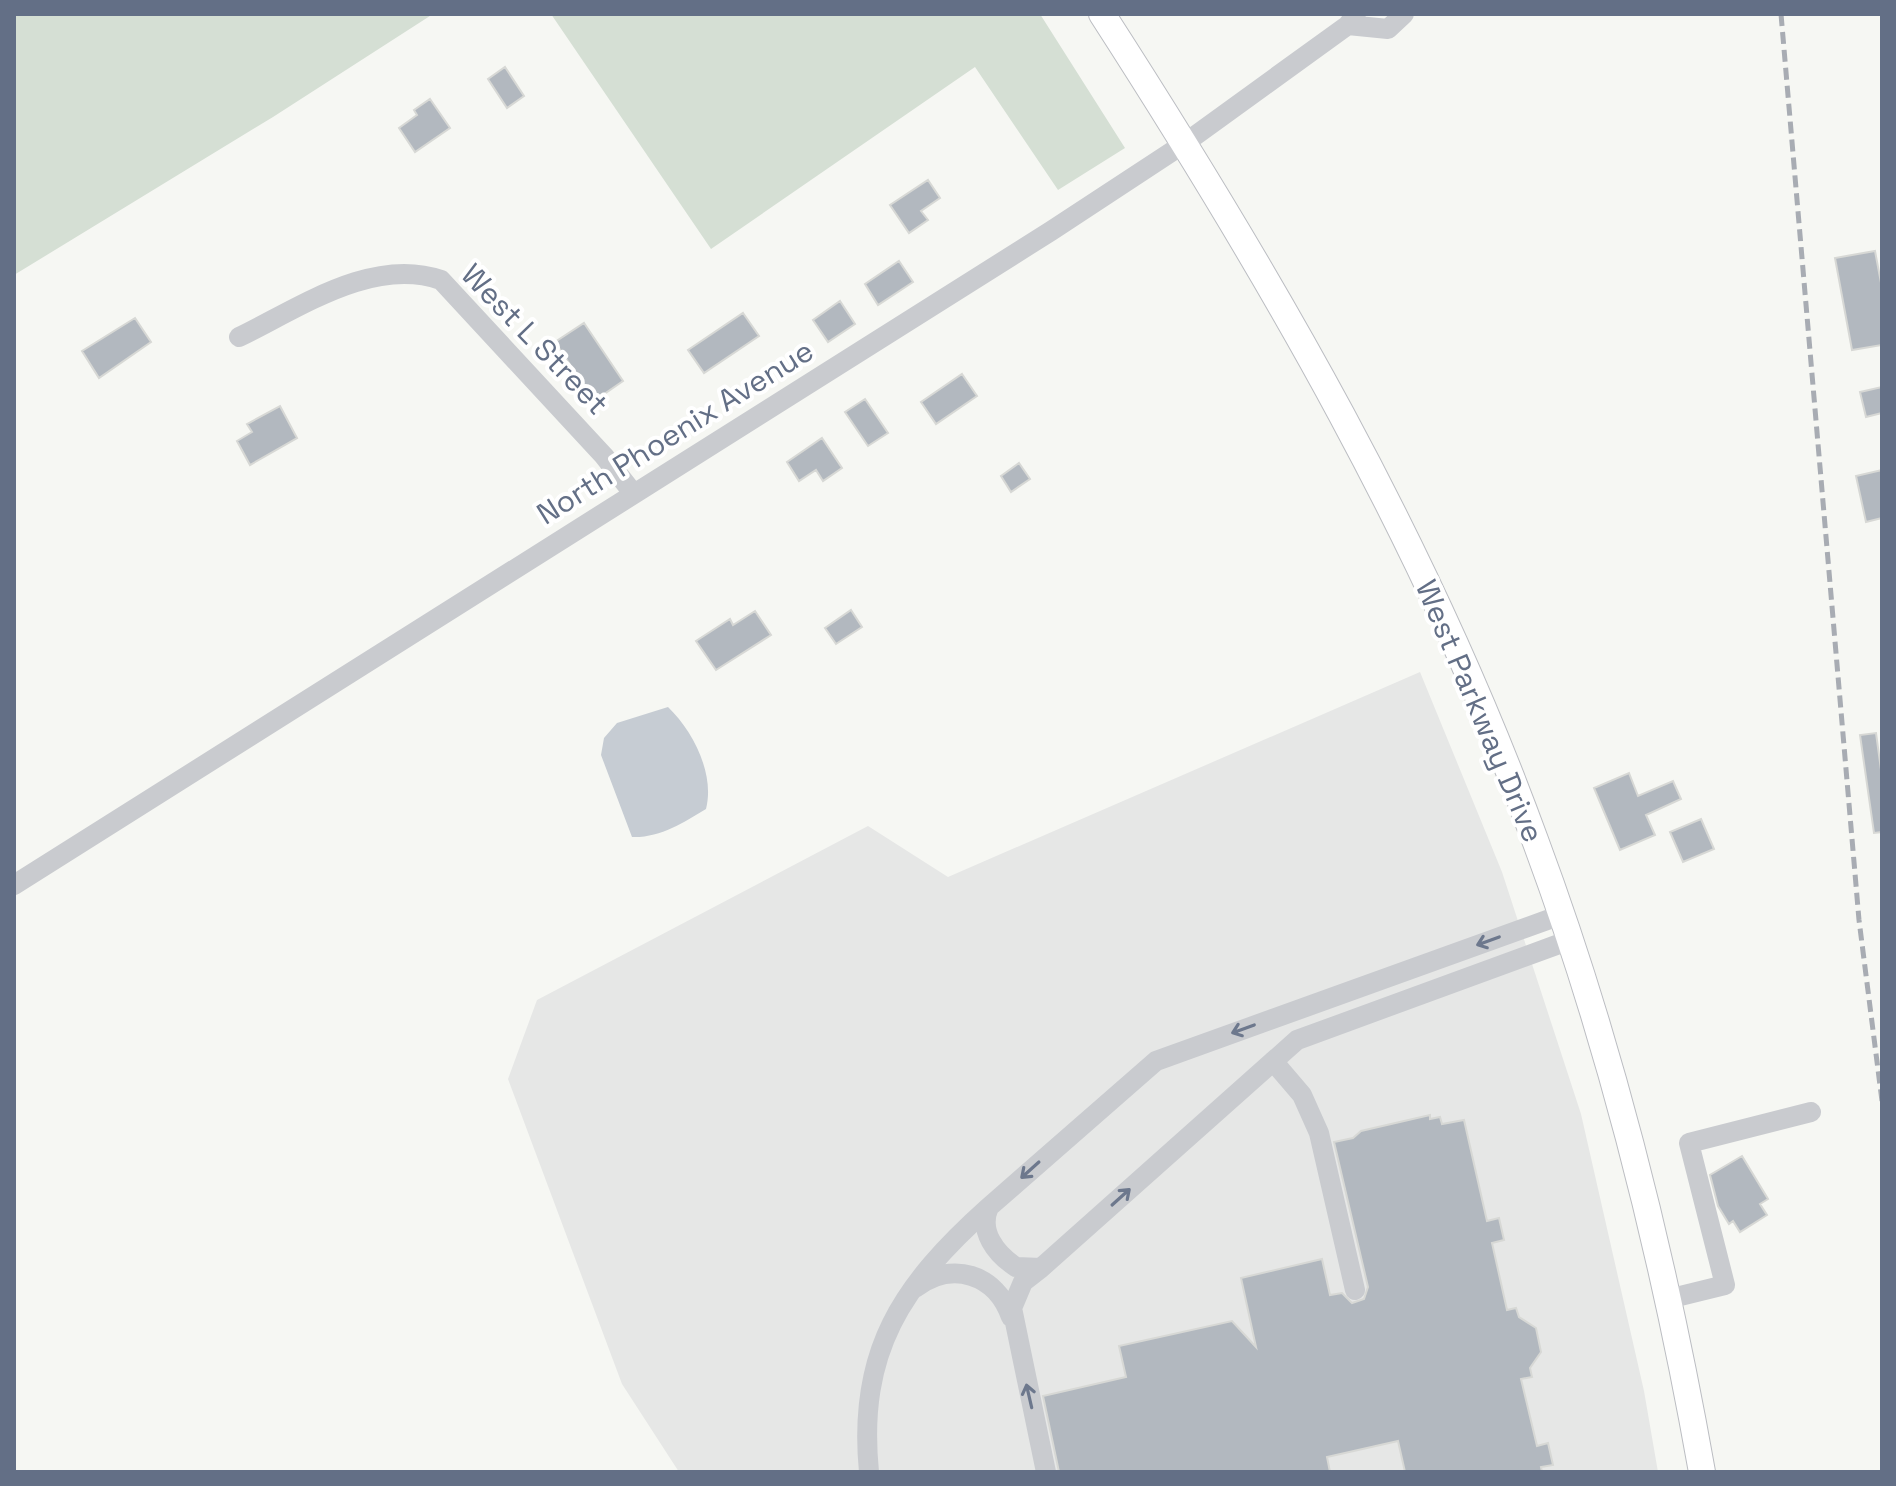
<svg xmlns="http://www.w3.org/2000/svg" width="1896" height="1486" viewBox="0 0 1896 1486" font-family="'Space Grotesk',sans-serif">
<rect width="100%" height="100%" fill="#f6f7f3"/>
<!-- built -->
<path fill="#e6e7e6" d="M1420,672L1502,872L1581,1114L1644,1391L1658,1472H679L622,1384L508,1079L537,1000L868,826L948,877Z"/>
<!-- green -->
<path fill="#d5dfd4" d="M14,14H433L273,117L14,275Z
M551,14H1040L1125,148L1058,190L975,67L711,249Z"/>
<!-- water -->
<path fill="#c6ccd3" d="M668,707C693,731 715,774 706,809C683,823 660,838 632,837L601,755L604,738L617,723Z"/>
<!-- building -->
<path fill="#b2b8bf" stroke="#d7d8d5" stroke-width="2" d="M505,67L524,96L507,108L488,79Z
M430,99L450,128L415,152L399,128L417,115L414,110Z
M928,180L940,198L921,211L928,220L909,233L890,205Z
M1875,251L1882,288V345L1852,350L1835,258Z
M899,261L913,282L878,305L865,284Z
M840,301L855,324L828,342L813,320Z
M743,313L759,336L704,373L688,350Z
M135,318L151,342L99,378L82,351Z
M584,323L623,381L594,401L555,342Z
M962,374L977,396L936,424L921,402Z
M1882,387V413L1866,417L1860,392Z
M865,399L888,433L868,446L845,412Z
M280,406L297,438L250,465L237,441L252,432L247,424Z
M822,438L842,468L823,481L816,470L799,481L787,462Z
M1019,463L1030,479L1011,492L1001,476Z
M1882,470V518L1866,522L1856,476Z
M851,610L862,627L836,644L825,628Z
M755,611L771,635L716,670L696,641L730,619L733,625Z
M1876,733L1882,777V832L1874,833L1860,735Z
M1629,773L1638,796L1673,781L1681,799L1646,815L1655,835L1620,850L1594,788Z
M1701,819L1714,849L1683,862L1670,832Z
M1430,1115V1119L1440,1117L1442,1124L1464,1120L1487,1221L1499,1218L1504,1240L1492,1243L1507,1310L1516,1308L1519,1317L1536,1328L1541,1352L1530,1368L1532,1377L1521,1379L1537,1446L1548,1443L1553,1465L1541,1467L1542,1472H1405L1398,1441L1327,1457L1330,1472H1059L1043,1396L1126,1377L1119,1346L1232,1321L1256,1347L1241,1278L1322,1259L1330,1295L1342,1293L1352,1303L1364,1299L1368,1287L1334,1142L1353,1138L1361,1131Z
M1742,1156L1768,1199L1760,1204L1767,1215L1740,1232L1733,1221L1729,1224L1718,1206L1710,1175Z"/>
<g fill="none" stroke-linecap="round" stroke-linejoin="round">
<defs>
<path id="major" d="M1102,14C1271,276 1428,546 1535,840C1611,1044 1664,1258 1702,1472"/>
</defs>
<!-- major casing -->
<use href="#major" stroke="#bbbdc2" stroke-width="28"/>
<!-- minor -->
<path stroke="#c9cbcf" stroke-width="20" d="M1348,25L1388,29L1404,14
M239,337C299,308 373,256 441,280L604,456L633,493
M14,885L1051,231L1185,143L1348,25L1356,14
M1561,915L1156,1061L989,1207C978,1231 996,1254 1016,1267L1041,1268L1297,1040L1570,940
M1273,1061L1302,1095L1319,1133L1355,1290
M1041,1268L1023,1282L1012,1308L1046,1472
M915,1288C952,1260 996,1274 1011,1317
M1668,1299L1725,1285L1689,1143L1811,1112
M869,1472C857,1351 902,1285 989,1207"/>
<!-- major -->
<use href="#major" stroke="#fff" stroke-width="26"/>
<!-- rail -->
<path stroke="#a8acb3" stroke-width="5" stroke-dasharray="12 6" stroke-linecap="butt" d="M1781,14L1859,920L1882,1101"/>
</g>
<!-- one-way arrows -->
<defs><path id="oneway-shaft" d="M-6 0H5M1.5-3L5.5 0L1.5 3" fill="none" stroke-width="1.6" stroke-linecap="round" stroke-linejoin="round" transform="scale(2)"/></defs>
<g stroke="#6d788d">
<use href="#oneway-shaft" transform="translate(1488 941) rotate(160)"/>
<use href="#oneway-shaft" transform="translate(1243 1029) rotate(160)"/>
<use href="#oneway-shaft" transform="translate(1030 1170) rotate(138)"/>
<use href="#oneway-shaft" transform="translate(1121 1197) rotate(-42)"/>
<use href="#oneway-shaft" transform="translate(1029 1396) rotate(-103)"/>
</g>
<g text-anchor="middle" dominant-baseline="central" stroke-width="8" stroke-linejoin="round" paint-order="stroke">
<!-- street labels -->
<g font-size="30" fill="#636f86" stroke="#fff">
<text transform="translate(535 339) rotate(46)">West L Street</text>
<text transform="translate(675 432) rotate(-32)">North Phoenix Avenue</text>
<text transform="translate(1480 711) rotate(67)">West Parkway Drive</text>
</g>
</g>
<!-- border -->
<rect width="1896" height="1486" fill="none" stroke="#636f86" stroke-width="32"/>
</svg>
